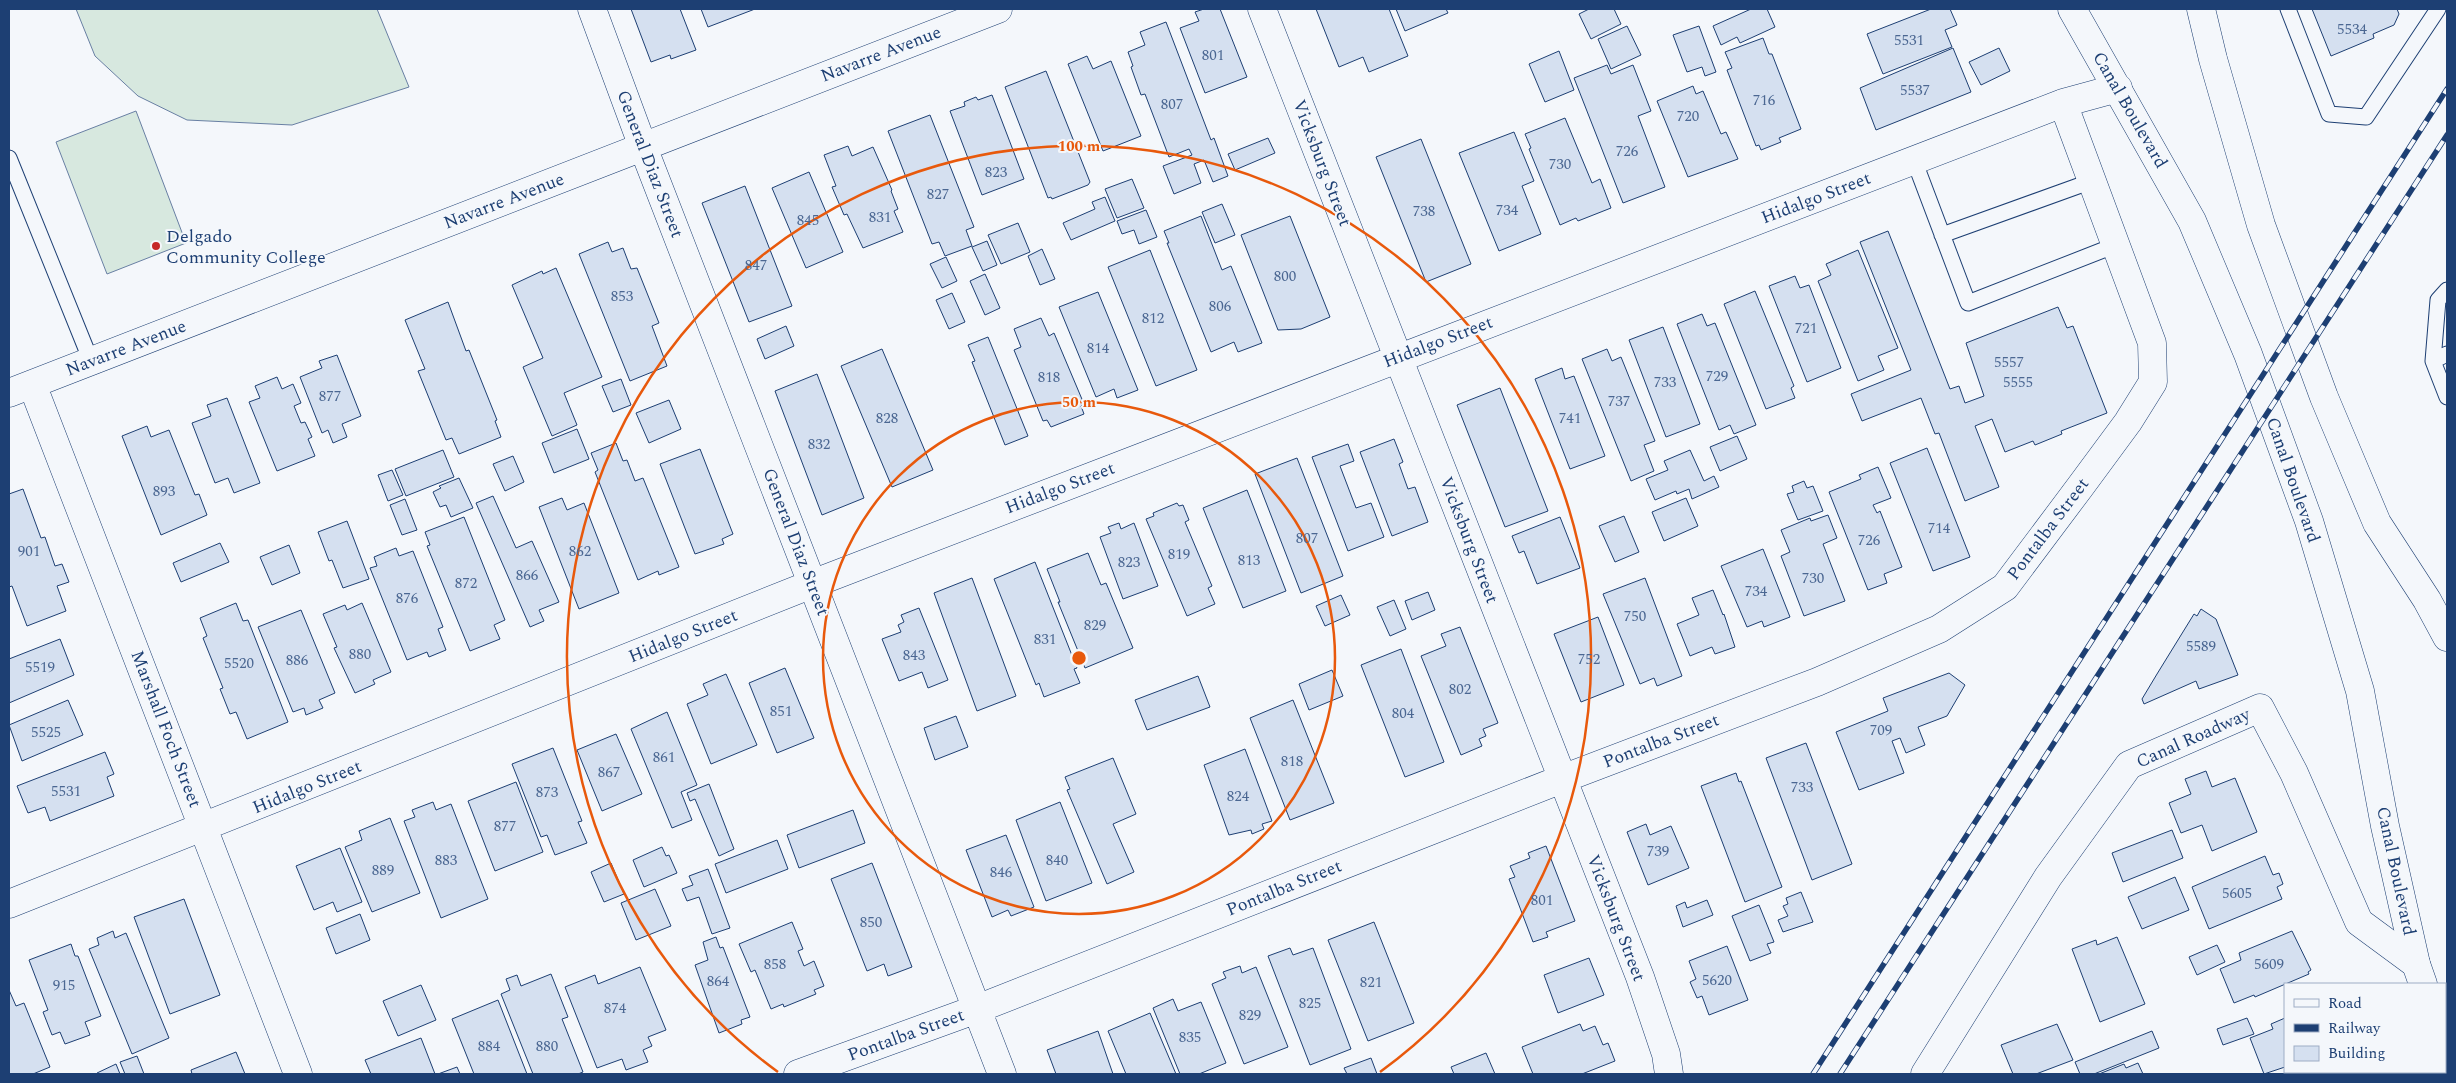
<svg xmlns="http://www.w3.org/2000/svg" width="2456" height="1083" viewBox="0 0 2456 1083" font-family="Spectral,serif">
<rect width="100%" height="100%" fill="#f4f7fb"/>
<!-- garden -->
<path fill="#d7e8df" stroke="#687fa3" d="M76,9H377L409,87L292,125L187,120L138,96L95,56Z
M136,111L186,243L107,274L56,142Z"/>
<!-- building -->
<path fill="#d5e0f0" stroke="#1d3f73" d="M631,9H680L696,50L671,59L670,55L651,62Z
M701,9H755L708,27Z
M1204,9H1220L1247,77L1205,93L1180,28L1199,21L1195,12Z
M1316,9H1389L1408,56L1369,72L1363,57L1339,67Z
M1396,9H1446L1448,13L1405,31Z
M1589,9H1614L1621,24L1591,39L1579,14Z
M1751,9H1767L1775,27L1740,43L1737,37L1721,45L1713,26Z
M1931,9H1950L1957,25L1945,30L1952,47L1883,74L1867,34Z
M2312,9H2397L2399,14L2394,25L2373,34L2374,38L2331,56Z
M1166,22L1211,140L1214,138L1228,176L1213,182L1204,160L1194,164L1201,183L1174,194L1163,166L1192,155L1189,149L1169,157L1145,94L1141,95L1131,67L1133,66L1128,52L1145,45L1140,32Z
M1627,26L1641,55L1611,69L1598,39Z
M1699,26L1716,72L1705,76L1702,67L1687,72L1673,35Z
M1763,38L1769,54H1772L1801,129L1779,138L1781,142L1761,150L1759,145L1756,146L1727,70L1732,68L1725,52Z
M1953,48L1971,92L1876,130L1860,88Z
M1999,48L2010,71L1981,85L1969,62Z
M1559,51L1574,90L1545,102L1529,64Z
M1087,56L1093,69L1111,61L1141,136L1103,151L1068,64Z
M1607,65L1611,74L1633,65L1651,111L1638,116L1665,187L1623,203L1574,78Z
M1046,71L1090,182L1088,185L1052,199L1051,197L1048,198L1005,87Z
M1693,86L1696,94L1703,91L1721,134L1726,132L1738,159L1688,177L1657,101Z
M992,95L1024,179L982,195L950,111L965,106L964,102L976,97L978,100Z
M930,115L974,227L966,230L972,246L945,256L939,242L932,244L888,131Z
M1565,118L1592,183L1600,179L1611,208L1578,221L1576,218L1560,225L1529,149L1531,148L1525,134Z
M1514,132L1534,181L1522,186L1541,234L1499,251L1459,153Z
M1268,138L1275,153L1235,170L1228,154Z
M1421,139L1471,264L1426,282L1376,157Z
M848,146L852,156L873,147L892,190L891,191L898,209L894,211L903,232L863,248L847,214L844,215L832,187L836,186L824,155Z
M809,172L843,252L806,268L772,188Z
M1132,179L1144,208L1117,218L1105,189Z
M745,186L792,306L749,322L702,203Z
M1105,197L1115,221L1071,240L1063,223L1095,209L1092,202Z
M1222,204L1235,235L1215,243L1202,212Z
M1146,210L1157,237L1139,244L1134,230L1122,234L1117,221Z
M1201,216L1222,270L1231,266L1262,343L1238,352L1234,342L1211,352L1167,243H1169L1164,231Z
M1290,216L1330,317L1301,329L1278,330L1241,235Z
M1018,223L1030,252L1001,264L988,235Z
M1888,231L1950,389L1959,386L1965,403L1984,396L1966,343L2058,307L2067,328L2073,326L2107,413L2061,431L2062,434L2035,445L2033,441L2005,452L1992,419L1975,426L1999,487L1965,501L1939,433L1935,434L1921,398L1862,421L1851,394L1911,370L1860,242Z
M987,241L997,265L983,271L972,247Z
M608,242L612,252L623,248L631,269L637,268L659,323L652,326L667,366L630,381L579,254Z
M1042,249L1055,279L1040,285L1028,256Z
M1150,250L1197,370L1156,386L1108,267Z
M1858,250L1898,348L1878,356L1884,370L1858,381L1818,281L1831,275L1826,264Z
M946,257L957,281L942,288L930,264Z
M556,268L602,377L564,393L577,425L552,436L523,367L543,358L512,285L542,271L543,274Z
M985,274L1000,308L985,315L970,281Z
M1795,276L1800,288L1809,285L1841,368L1807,382L1769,286Z
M1755,291L1794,386L1791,388L1795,398L1766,409L1724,304Z
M1098,292L1138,390L1117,398L1114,389L1096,397L1059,307Z
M952,293L965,322L949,329L936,300Z
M448,302L466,351L469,350L497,420L495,421L501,437L459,454L452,438L446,440L418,371L425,369L405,320Z
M1702,314L1707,326L1715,323L1756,425L1734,434L1730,425L1719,430L1677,324Z
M1041,318L1049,336L1054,333L1084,404L1081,406L1084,414L1051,427L1047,420L1043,421L1014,350L1021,347L1014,329Z
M786,326L794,346L765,359L757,339Z
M1663,327L1700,424L1666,437L1629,340Z
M988,337L1028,436L1005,445L972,362L975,361L968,345Z
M882,349L933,470L892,487L841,366Z
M1607,349L1612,361L1621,357L1655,441L1644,445L1654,471L1631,481L1582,359Z
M337,355L361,416L342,424L347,437L333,443L328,430L322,433L300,377L322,368L319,361Z
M1562,368L1565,379L1574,376L1605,456L1570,469L1535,379Z
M817,374L864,498L822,515L775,391Z
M277,377L282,389L293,384L301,403L294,406L301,423L305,422L312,437L308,439L315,456L277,471L249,402L260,398L255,386Z
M621,379L631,405L613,412L602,386Z
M1500,388L1548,511L1505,527L1457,405Z
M227,398L260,483L234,493L228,478L215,483L192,423L211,416L207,405Z
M669,400L681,429L649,443L636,413Z
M147,426L151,437L169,430L195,495L199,494L207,515L161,535L122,436Z
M577,429L589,459L554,473L542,443Z
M1737,436L1747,459L1720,471L1710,447Z
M1394,439L1403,462L1399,464L1408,489L1415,487L1428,522L1392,536L1360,452Z
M616,443L623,461L627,460L635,481L643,478L679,567L659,575L658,571L638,580L595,472L598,470L591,453Z
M1348,444L1354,461L1340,466L1356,508L1371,503L1384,537L1348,551L1312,457Z
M1927,448L1970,557L1933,571L1890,463Z
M700,449L733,534L722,539L724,544L695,554L660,464Z
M443,450L454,477L406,496L395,469Z
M1690,450L1704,481L1714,476L1719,487L1692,499L1689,489L1677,494L1676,491L1655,500L1646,479L1668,470L1664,461Z
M513,456L524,482L505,491L493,464Z
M1297,458L1343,576L1301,593L1255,474Z
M1878,467L1891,498L1873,505L1877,513L1880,511L1902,567L1884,574L1887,583L1868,590L1829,492L1861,479L1859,475Z
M392,470L403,495L388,501L378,475Z
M459,478L473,508L451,517L446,505L440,507L433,492L441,488L439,486Z
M1804,481L1807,488L1813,486L1823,511L1798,520L1787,494L1794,492L1792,486Z
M23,489L41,538L45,537L55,566L62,564L69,582L57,586L66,611L27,626L12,586L9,587V494Z
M1247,490L1286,591L1243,608L1203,508Z
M493,496L516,548L532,541L559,602L539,610L544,621L530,627L476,503Z
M562,498L567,510L584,503L619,593L579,609L539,507Z
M1686,498L1698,526L1664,541L1652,512Z
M405,499L417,530L402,535L390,505Z
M1177,503L1179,506L1183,505L1189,520L1185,522L1212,586L1208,588L1215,604L1187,616L1146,519L1154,516L1153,513Z
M1828,515L1837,538L1823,544L1845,601L1804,616L1781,556L1790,552L1781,530L1810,518L1811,521Z
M1624,516L1639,552L1615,562L1599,526Z
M464,517L505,620L494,625L500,639L470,651L427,546L430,545L425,532Z
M1560,517L1580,568L1537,584L1524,551L1519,553L1512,536Z
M347,521L369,579L343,588L332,560L329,561L318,532Z
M1119,523L1121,529L1134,523L1158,586L1123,599L1100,537L1111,533L1108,527Z
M220,543L229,562L181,582L173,563Z
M289,545L300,573L272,585L260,557Z
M396,548L399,556L413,551L443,627L438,629L446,650L429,657L427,652L407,660L370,568L377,566L374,557Z
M1763,549L1790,617L1764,627L1762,621L1747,627L1721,566Z
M1088,553L1101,585L1106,583L1133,648L1085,668L1058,602H1060L1047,569Z
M1035,562L1077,668L1074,669L1080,683L1044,697L1039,683L1036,685L994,579Z
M972,578L1016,696L977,711L934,593Z
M1645,578L1682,676L1657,686L1654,678L1640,684L1603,594Z
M1713,590L1723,615L1724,614L1735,647L1715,654L1712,647L1690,656L1677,624L1699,615L1692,598Z
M1428,592L1435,610L1412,620L1405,601Z
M1341,595L1350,615L1325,626L1316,606Z
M1394,600L1406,629L1390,636L1377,607Z
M236,603L243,621L248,620L288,722L247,739L236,712L230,714L220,689L223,688L203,638L207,636L200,618Z
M362,603L391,672L373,680L375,684L355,693L334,648L337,647L323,614L345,605L347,610Z
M919,608L948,680L928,688L922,672L899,681L882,639L901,632L898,625L904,622L901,615Z
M2201,609L2216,619L2238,675L2199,689L2196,681L2144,704L2142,699L2157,674L2194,614L2197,616Z
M301,610L335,693L319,700L323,708L306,715L304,708L293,712L258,627Z
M1598,617L1624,685L1581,702L1554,634Z
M1460,627L1498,723L1483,729L1486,736L1479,739L1482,746L1461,755L1421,656L1446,646L1441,634Z
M60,639L74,675L9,703V659Z
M1401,649L1444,762L1405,777L1361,665Z
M785,668L814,738L777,753L749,683Z
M1332,670L1343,696L1309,710L1299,684Z
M1949,673L1965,685L1947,716L1918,727L1925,745L1906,753L1900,738L1892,741L1904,773L1859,790L1836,732L1888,711L1883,698Z
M726,674L757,745L711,764L687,704L708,695L703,684Z
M1198,676L1210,707L1147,730L1135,700Z
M68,700L83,735L22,761L9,725Z
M1293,700L1334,803L1290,820L1250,718Z
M667,712L697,785L681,792L692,820L672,828L631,729Z
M956,716L968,747L935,760L924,728Z
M616,734L642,794L602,811L577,750Z
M1806,743L1852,864L1812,880L1766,758Z
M553,748L582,821L578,822L587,843L555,855L547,835L541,837L512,764Z
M1245,749L1272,821L1262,824L1264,829L1252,834L1251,830L1229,835L1204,765Z
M105,752L114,774L107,777L114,796L50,821L45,807L28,813L17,786Z
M1113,758L1136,814L1113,824L1134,872L1107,884L1067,790L1070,789L1065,777Z
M2206,771L2212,787L2235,778L2257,832L2212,851L2202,825L2181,833L2169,803L2191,794L2185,779Z
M1736,773L1739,782L1741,781L1782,887L1745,902L1701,786Z
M516,782L543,852L495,871L468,801Z
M709,784L734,849L719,856L695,799L690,801L687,793Z
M433,802L436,810L451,804L488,899L441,918L404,821L415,817L412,810Z
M1060,802L1092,883L1046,901L1016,820Z
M853,810L865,843L799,868L787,835Z
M390,818L420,893L372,912L345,847L362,840L359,831Z
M1646,824L1650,835L1671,826L1689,868L1648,885L1627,832Z
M2172,830L2183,858L2123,882L2112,853Z
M1006,835L1034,907L1011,916L1008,910L992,917L966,850Z
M777,840L788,869L726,893L715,864Z
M1546,846L1575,921L1546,932L1548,937L1533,942L1509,879L1515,877L1510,866L1530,858L1528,853Z
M662,847L666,856L669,855L677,873L644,887L633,860Z
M340,848L362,902L337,912L333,902L314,910L296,866Z
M2265,856L2273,875L2279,873L2283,884L2277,887L2282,899L2209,929L2192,887Z
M611,863L624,894L604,902L591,872Z
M872,863L912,967L888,976L884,964L867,971L831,879Z
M708,869L730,928L712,934L699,897L687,901L682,889L693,885L689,876Z
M2175,877L2189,910L2142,929L2128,897Z
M655,889L671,926L636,940L621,903Z
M1801,892L1813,922L1783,932L1778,920L1788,916L1783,906L1788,904L1786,898Z
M184,899L220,995L170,1014L134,917Z
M1707,900L1713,915L1683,927L1676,906L1685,902L1687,908Z
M1759,905L1774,942L1767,944L1771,953L1750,961L1732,916Z
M360,914L370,940L336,954L326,928Z
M792,922L803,949L798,951L804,966L814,961L824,986L814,990L816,994L784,1007L783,1004L771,1009L755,970L751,972L739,944Z
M1374,922L1414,1023L1368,1041L1328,940Z
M113,931L115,938L126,933L169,1038L132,1054L89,949L99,945L97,938Z
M2292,931L2311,970L2308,972L2309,974L2255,997L2254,995L2234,1003L2220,969L2241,960L2239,953Z
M716,937L720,948L723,947L750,1017L741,1020L742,1024L719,1033L695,965L708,960L703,942Z
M2117,937L2145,1004L2100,1022L2072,949L2096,940L2097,945Z
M71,944L75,956H78L101,1016L85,1022L90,1035L65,1044L60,1032L52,1035L43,1012L48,1010L29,960Z
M2217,945L2225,962L2197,975L2189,957Z
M1727,946L1748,1000L1709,1015L1702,996L1697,998L1690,982L1696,979L1689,961Z
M1290,948L1293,955L1313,948L1351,1049L1310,1065L1268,956Z
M1589,958L1604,995L1558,1013L1544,975Z
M1240,966L1242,973L1256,967L1288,1047L1244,1064L1212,984L1226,978L1223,972Z
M640,967L666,1030L648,1037L652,1046L643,1050L648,1062L626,1070L622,1059L597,1068L565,987L595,975L598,984Z
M551,974L568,1017L562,1019L583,1072L578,1074H533L501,994L510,990L506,979L517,975L521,986Z
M421,985L436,1020L398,1036L383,1001Z
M9,990L16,1006L24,1003L50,1067L33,1074H9Z
M1173,999L1178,1011L1201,1002L1226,1063L1199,1074H1180L1153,1008Z
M498,1000L527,1074H474L452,1019Z
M1150,1013L1176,1074H1126L1108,1031Z
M2247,1018L2254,1034L2223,1045L2217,1029Z
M2285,1018V1067L2264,1074L2250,1038L2273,1029L2271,1024Z
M1580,1024L1583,1031L1595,1026L1603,1045L1608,1043L1615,1061L1582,1074H1533L1522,1047Z
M2057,1024L2073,1060L2036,1074H2013L2001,1045Z
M1098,1031L1113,1074H1056L1047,1050Z
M2152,1031L2159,1048L2094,1074H2080L2075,1062Z
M421,1038L435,1074H371L365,1060Z
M236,1052L245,1074H192L191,1070Z
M1486,1053L1495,1074H1454L1451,1067Z
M137,1056L144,1074H125L120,1062Z
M1371,1058L1377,1074H1347L1344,1068Z
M2138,1063L2143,1074H2099L2124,1064L2126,1068Z
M116,1064L120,1074H97V1073Z
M457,1067L460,1074H438Z"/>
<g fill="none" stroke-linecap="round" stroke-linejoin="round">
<defs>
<path id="lane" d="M2288,9L2329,114L2366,117L2438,9
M9,158L91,361
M1914,160L1968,303L2116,245
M1942,235L2092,181
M2447,354L2433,361L2447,397
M2433,361L2438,300L2447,290"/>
<path id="street" d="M592,9L643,147L1002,1074
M1262,9L1640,977L1666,1054L1669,1074
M32,384L298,1074
M9,393L998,9
M9,904L812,584L2063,103L2118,88
M798,1074L977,1009L1562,779L1817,682L1939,629L2005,587L2080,487L2128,422L2153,382L2152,343L2063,103
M1925,1074L2048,877L2129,765L2260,708L2294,773L2359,922L2416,964"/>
<path id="secondary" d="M2072,9L2192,221L2248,354L2309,521L2360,691L2385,826L2416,964L2423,984
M2201,9L2213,59L2261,225L2324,397L2377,523L2427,600L2447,637
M2445,1043L2447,1050"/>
</defs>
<!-- lane casing -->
<use href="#lane" stroke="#1d3f73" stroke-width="17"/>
<!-- street casing -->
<use href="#street" stroke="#1d3f73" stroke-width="29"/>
<!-- secondary casing -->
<use href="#secondary" stroke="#1d3f73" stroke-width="29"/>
<!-- lane -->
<use href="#lane" stroke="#f4f7fb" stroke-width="15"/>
<!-- street -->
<use href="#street" stroke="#f4f7fb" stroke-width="28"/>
<!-- secondary -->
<use href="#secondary" stroke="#f4f7fb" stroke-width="28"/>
<defs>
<path id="rail" d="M1813,1074L2447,89
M1840,1074L2447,135"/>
</defs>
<!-- rail casing -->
<use href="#rail" stroke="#1d3f73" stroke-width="5.5"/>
<!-- rail -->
<use href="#rail" stroke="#f4f7fb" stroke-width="4" stroke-dasharray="11" stroke-linecap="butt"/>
</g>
<!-- distance rings -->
<g fill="none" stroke="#e8590c" stroke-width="2.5">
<circle cx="1079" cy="658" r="256"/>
<path d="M778 1072A512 512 0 1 1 1380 1072"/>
</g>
<!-- markers -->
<circle fill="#c62828" stroke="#f4f7fb" stroke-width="2" cx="156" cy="246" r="5"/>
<g text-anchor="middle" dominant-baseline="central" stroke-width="4" stroke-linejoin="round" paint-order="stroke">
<!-- number labels -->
<g font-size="15" fill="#4b6792">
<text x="2352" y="29">5534</text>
<text x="1909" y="40">5531</text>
<text x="1213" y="55">801</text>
<text x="1915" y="90">5537</text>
<text x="1764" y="100">716</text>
<text x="1172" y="104">807</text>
<text x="1688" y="116">720</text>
<text x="1627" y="151">726</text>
<text x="1560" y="164">730</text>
<text x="996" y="172">823</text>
<text x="938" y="194">827</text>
<text x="1507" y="210">734</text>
<text x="1424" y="211">738</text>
<text x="880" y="217">831</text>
<text x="808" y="220">845</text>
<text x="756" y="265">847</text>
<text x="1285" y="276">800</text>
<text x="622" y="296">853</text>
<text x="1220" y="306">806</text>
<text x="1153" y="318">812</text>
<text x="1806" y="328">721</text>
<text x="1098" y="348">814</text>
<text x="2009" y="362">5557</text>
<text x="1717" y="376">729</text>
<text x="1049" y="377">818</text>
<text x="1665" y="382">733</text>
<text x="2018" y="382">5555</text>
<text x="330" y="396">877</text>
<text x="1619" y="401">737</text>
<text x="887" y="418">828</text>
<text x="1570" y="418">741</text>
<text x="819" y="444">832</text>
<text x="164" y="491">893</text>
<text x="1939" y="528">714</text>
<text x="1307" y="538">807</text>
<text x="1869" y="540">726</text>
<text x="29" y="551">901</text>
<text x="580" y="551">862</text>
<text x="1179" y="554">819</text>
<text x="1249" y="560">813</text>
<text x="1129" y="562">823</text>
<text x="527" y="575">866</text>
<text x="1813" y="578">730</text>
<text x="466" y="583">872</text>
<text x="1756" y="591">734</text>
<text x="407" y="598">876</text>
<text x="1635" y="616">750</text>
<text x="1095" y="625">829</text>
<text x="1045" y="639">831</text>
<text x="2201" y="646">5589</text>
<text x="360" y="654">880</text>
<text x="914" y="655">843</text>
<text x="1589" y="659">752</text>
<text x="297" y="660">886</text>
<text x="239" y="663">5520</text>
<text x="40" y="667">5519</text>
<text x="1460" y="689">802</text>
<text x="781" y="711">851</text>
<text x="1403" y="713">804</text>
<text x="1881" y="730">709</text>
<text x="46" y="732">5525</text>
<text x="664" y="757">861</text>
<text x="1292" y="761">818</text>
<text x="609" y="772">867</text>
<text x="1802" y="787">733</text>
<text x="66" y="791">5531</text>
<text x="547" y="792">873</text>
<text x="1238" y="796">824</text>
<text x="505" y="826">877</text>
<text x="1658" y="851">739</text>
<text x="446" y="860">883</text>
<text x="1057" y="860">840</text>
<text x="383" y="870">889</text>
<text x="1001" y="872">846</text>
<text x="2237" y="893">5605</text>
<text x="1542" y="900">801</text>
<text x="871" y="922">850</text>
<text x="775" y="964">858</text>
<text x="2269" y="964">5609</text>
<text x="1717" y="980">5620</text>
<text x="718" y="981">864</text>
<text x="1371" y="982">821</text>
<text x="64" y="985">915</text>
<text x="1310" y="1003">825</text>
<text x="615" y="1008">874</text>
<text x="1250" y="1015">829</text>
<text x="1190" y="1037">835</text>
<text x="489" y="1046">884</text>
<text x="547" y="1046">880</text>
</g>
<!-- street labels -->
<g font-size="18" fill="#1d3f73" stroke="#f4f7fb">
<text transform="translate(881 54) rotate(-21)">Navarre Avenue</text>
<text transform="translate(2130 110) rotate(60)">Canal Boulevard</text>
<text transform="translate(1322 163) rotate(69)">Vicksburg Street</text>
<text transform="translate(650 164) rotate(69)">General Diaz Street</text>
<text transform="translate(1816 198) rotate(-21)">Hidalgo Street</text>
<text transform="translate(504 201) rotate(-21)">Navarre Avenue</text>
<text transform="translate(1438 342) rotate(-21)">Hidalgo Street</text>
<text transform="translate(126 348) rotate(-21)">Navarre Avenue</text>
<text transform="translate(2293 480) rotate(71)">Canal Boulevard</text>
<text transform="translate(1060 488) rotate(-21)">Hidalgo Street</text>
<text transform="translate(2048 529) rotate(-53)">Pontalba Street</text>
<text transform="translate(1469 540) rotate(69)">Vicksburg Street</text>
<text transform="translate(796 542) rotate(69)">General Diaz Street</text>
<text transform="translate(683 636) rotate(-22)">Hidalgo Street</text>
<text transform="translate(166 729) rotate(69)">Marshall Foch Street</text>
<text transform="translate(2193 738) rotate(-24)">Canal Roadway</text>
<text transform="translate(1661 741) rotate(-21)">Pontalba Street</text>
<text transform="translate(307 787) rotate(-22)">Hidalgo Street</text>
<text transform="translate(2396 871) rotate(78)">Canal Boulevard</text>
<text transform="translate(1284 888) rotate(-22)">Pontalba Street</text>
<text transform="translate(1616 918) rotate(69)">Vicksburg Street</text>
<text transform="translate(906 1035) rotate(-20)">Pontalba Street</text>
</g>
<!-- poi labels -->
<g font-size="18" fill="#1d3f73" stroke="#f4f7fb" text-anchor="start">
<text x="166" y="236">Delgado<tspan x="166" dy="21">Community College</tspan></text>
</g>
</g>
<circle cx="1079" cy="658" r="8" fill="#e8590c" stroke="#f4f7fb" stroke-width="2.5"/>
<g font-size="15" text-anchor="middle" font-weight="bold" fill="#e8590c" stroke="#f4f7fb" stroke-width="4" stroke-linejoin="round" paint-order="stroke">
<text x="1079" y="151">100 m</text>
<text x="1079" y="407">50 m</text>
</g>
<!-- border -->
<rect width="2456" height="1083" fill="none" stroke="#1d3f73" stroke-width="20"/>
<!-- legend -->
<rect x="2284" y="983" width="162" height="90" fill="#f4f7fb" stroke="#9eadc5"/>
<rect x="2294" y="999" width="25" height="8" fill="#f4f7fb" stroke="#9eadc5"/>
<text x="2328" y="1008" font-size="15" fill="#1d3f73">Road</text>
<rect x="2294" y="1024" width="25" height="8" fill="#1d3f73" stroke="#9eadc5"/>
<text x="2328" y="1033" font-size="15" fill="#1d3f73">Railway</text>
<rect x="2294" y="1046" width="25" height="15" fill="#d5e0f0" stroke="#9eadc5"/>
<text x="2328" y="1058" font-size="15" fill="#1d3f73">Building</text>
</svg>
